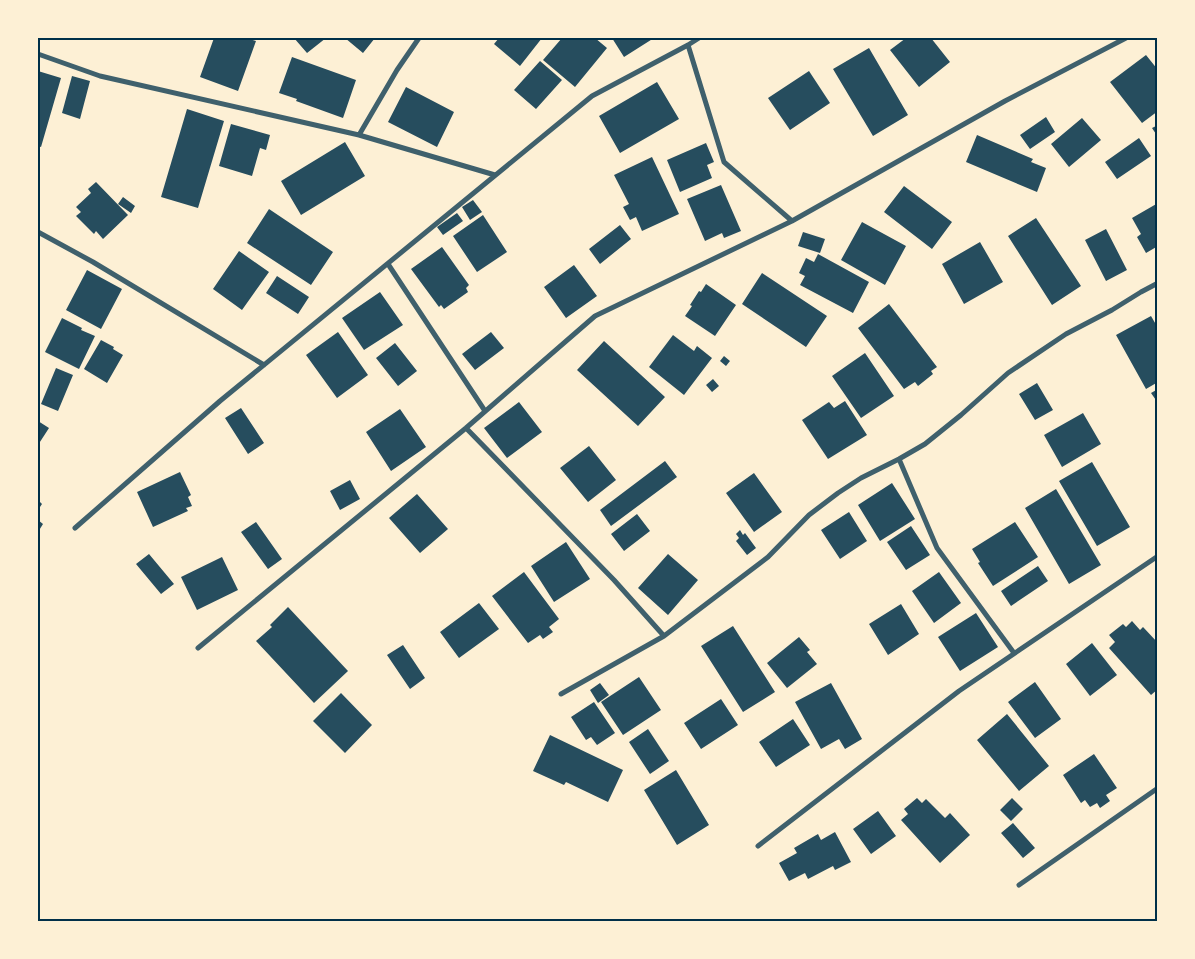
<svg xmlns="http://www.w3.org/2000/svg" width="1195" height="959" viewBox="0 0 1195 959" font-family="'Public Sans',sans-serif">
<rect width="100%" height="100%" fill="#fdf0d5"/>
<!-- building -->
<path fill="#264d5e" d="M214,38H246L256,41L238,91L200,77Z
M294,38H326L307,53Z
M345,38H375L363,53Z
M499,38H542L520,66L494,44Z
M562,38H595L607,48L575,87L543,60Z
M612,38H654L624,57Z
M906,38H931L950,62L919,87L890,50Z
M869,48L908,115L873,136L833,69Z
M1146,55L1158,70V111L1142,123L1110,82Z
M292,57L356,80L343,118L296,101L297,99L279,93Z
M540,61L562,80L536,109L514,90Z
M38,71L61,78L41,147L38,146Z
M809,71L830,103L790,130L768,98Z
M72,76L90,81L80,119L62,113Z
M657,82L679,119L620,153L599,116Z
M406,87L454,112L437,147L388,122Z
M187,109L224,121L198,208L161,197Z
M1046,117L1055,132L1030,149L1020,135Z
M1082,118L1101,140L1069,167L1051,144Z
M231,124L270,135L266,150L260,148L252,176L219,166Z
M1158,125V137L1152,128Z
M977,135L1033,159L1031,162L1046,168L1037,192L966,162Z
M1139,138L1151,156L1117,179L1105,162Z
M345,142L365,176L301,215L281,181Z
M706,143L714,162L707,165L712,178L680,192L667,160Z
M652,157L679,214L642,231L636,217L630,220L623,207L629,204L614,175Z
M96,182L128,215L103,239L96,231L94,234L76,216L81,212L76,207L91,193L88,189Z
M721,185L741,231L724,238L722,233L705,241L687,199Z
M904,186L952,222L932,249L884,212Z
M123,197L135,206L131,213L118,204Z
M473,200L482,212L470,220L462,207Z
M1158,203V246L1146,253L1137,237L1141,234L1132,218Z
M269,209L333,252L311,285L247,243Z
M457,213L463,221L443,235L437,227Z
M483,215L507,252L477,272L453,236Z
M1036,218L1081,286L1052,305L1008,236Z
M862,222L906,246L885,285L841,260Z
M620,225L631,239L600,264L589,249Z
M1106,229L1127,270L1106,281L1085,240Z
M803,232L825,239L820,253L798,246Z
M980,242L1003,282L964,304L942,264Z
M442,247L469,285L466,288L468,292L444,309L441,305L439,307L411,269Z
M239,251L269,272L242,310L213,289Z
M818,254L869,282L853,313L800,285L805,276L799,273L806,258L814,262Z
M574,265L597,296L566,318L544,287Z
M87,270L122,289L101,329L66,310Z
M762,273L827,316L806,347L742,304Z
M277,276L309,297L298,314L266,293Z
M706,284L736,305L715,336L685,316L692,306L690,305L699,291L701,292Z
M380,292L403,325L364,350L342,318Z
M889,304L937,367L931,371L933,374L918,386L915,382L904,389L858,328Z
M1151,316L1158,328V382L1146,389L1116,335Z
M62,318L82,328L81,330L95,336L79,369L45,352Z
M338,332L368,375L337,398L306,355Z
M491,332L504,348L475,370L462,354Z
M673,335L694,351L697,346L712,358L684,395L649,367Z
M101,340L114,347L113,349L123,355L107,383L84,369Z
M604,341L665,397L638,426L577,370Z
M395,343L417,371L398,386L376,358Z
M865,353L894,396L861,418L832,376Z
M724,356L730,361L726,366L720,361Z
M56,368L73,375L58,411L41,404Z
M713,379L719,386L712,392L706,385Z
M1037,383L1053,410L1035,420L1019,394Z
M1158,389V403L1151,393Z
M845,401L867,435L828,459L802,420L829,402L834,408Z
M519,402L542,432L507,458L484,428Z
M241,408L264,443L248,454L225,418Z
M400,409L426,447L391,471L366,432Z
M1083,413L1101,444L1062,467L1044,435Z
M38,421L49,428L38,445Z
M589,446L616,480L588,502L560,468Z
M665,461L677,477L611,526L600,510Z
M1092,462L1130,527L1097,546L1059,481Z
M180,472L191,495L188,497L192,506L186,508L188,511L153,527L137,492Z
M754,473L782,512L754,532L726,493Z
M350,480L360,499L340,510L330,491Z
M892,483L915,519L880,541L858,505Z
M1056,489L1101,565L1069,584L1025,508Z
M417,494L448,529L420,553L389,518Z
M38,500L42,504L38,510Z
M849,512L867,541L840,559L821,530Z
M637,514L650,531L624,551L611,534Z
M38,520L43,524L38,532Z
M256,522L282,559L268,569L241,532Z
M1015,522L1038,557L993,586L978,563L980,562L972,549Z
M911,526L930,555L906,570L887,542Z
M740,530L743,535L745,533L756,548L747,555L736,541L739,538L736,534Z
M566,542L590,579L554,602L531,566Z
M149,554L174,584L161,594L136,564Z
M668,554L698,580L668,615L638,588Z
M222,557L238,590L197,610L181,577Z
M1038,566L1048,581L1011,606L1001,591Z
M524,572L559,619L549,627L553,632L543,639L540,635L528,643L492,596Z
M939,572L961,603L934,623L912,591Z
M479,603L499,629L459,658L440,632Z
M901,604L919,634L888,655L869,624Z
M288,607L348,671L314,703L256,641L272,627L270,625Z
M976,613L998,647L960,671L938,637Z
M1132,621L1140,630L1143,627L1158,643V689L1151,695L1109,648L1115,642L1109,635L1123,624L1126,627Z
M733,626L775,692L743,712L701,646Z
M799,637L810,650L807,652L817,664L787,688L767,663Z
M1092,643L1117,675L1090,696L1066,664Z
M403,645L425,678L410,689L387,655Z
M639,677L661,710L623,735L601,702Z
M1035,682L1061,719L1035,738L1008,702Z
M600,683L609,695L598,703L590,690Z
M831,683L862,739L845,749L839,739L821,749L795,702Z
M341,693L372,725L345,753L313,721Z
M721,699L738,725L701,749L684,723Z
M594,702L615,733L597,745L591,737L586,740L571,717Z
M1007,714L1049,766L1019,791L977,740Z
M793,719L810,745L776,767L759,742Z
M648,729L669,761L650,774L629,742Z
M550,735L623,770L608,802L566,782L564,785L533,771Z
M1094,754L1117,788L1106,795L1110,801L1100,808L1097,803L1090,807L1085,800L1081,803L1063,775Z
M676,770L709,825L677,845L644,790Z
M917,798L922,803L926,799L945,818L950,813L970,835L940,863L901,820L908,814L904,809Z
M1012,798L1023,809L1011,821L1000,810Z
M878,811L896,836L871,854L853,829Z
M1013,823L1035,848L1023,858L1001,833Z
M835,832L851,862L835,870L833,866L808,879L805,873L789,881L779,863L797,853L794,848L818,834L821,840Z"/>
<g fill="none" stroke-linecap="round" stroke-linejoin="round">
<!-- minor -->
<path stroke="#3f606c" stroke-width="5" d="M688,45L724,162L792,221L1005,101L1126,38
M38,54L100,76L359,135L495,175
M359,135L397,70L419,38
M38,232L93,262L264,365
M388,264L485,411
M466,428L614,580L664,636
M899,459L937,548L1014,653
M75,528L220,401L592,96L688,45L699,38
M198,648L466,428L595,316L792,221
M561,694L664,636L768,557L809,515L838,493L861,478L899,459L925,444L961,415L1008,373L1066,334L1112,310L1141,292L1158,283
M758,846L959,691L1158,556
M1019,885L1158,788"/>
</g>
<!-- border -->
<rect width="1195" height="959" fill="none" stroke="#fdf0d5" stroke-width="78"/>
<rect x="39" y="39" width="1117" height="881" fill="none" stroke="#003049" stroke-width="2"/>
</svg>
